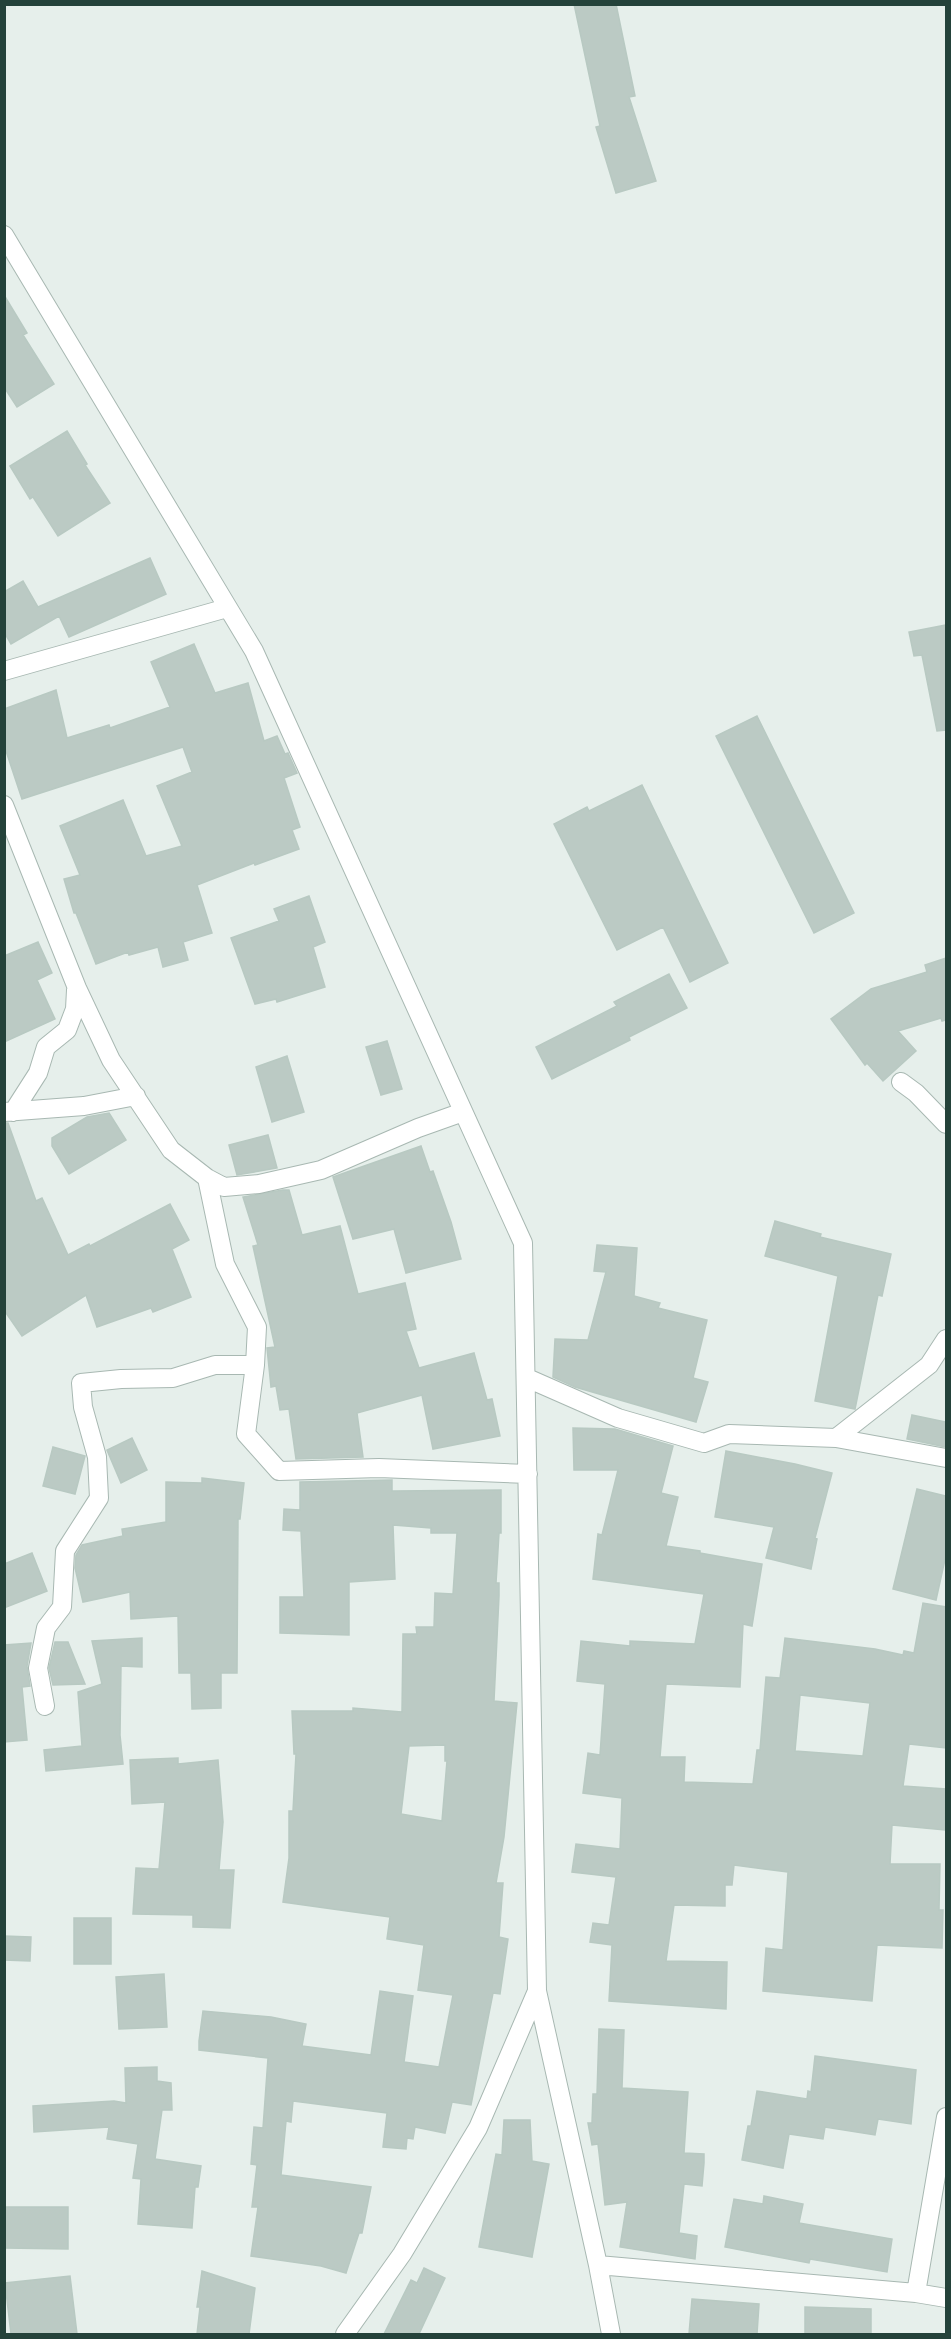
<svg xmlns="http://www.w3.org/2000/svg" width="951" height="2339" viewBox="0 0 951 2339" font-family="Karla,sans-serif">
<rect width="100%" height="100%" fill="#e6efeb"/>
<!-- building -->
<path fill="#bbcac4" stroke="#b8c9c2" stroke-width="1.5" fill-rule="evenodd" d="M574,4H616L635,96L629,97L656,181L616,193L596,127L600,126Z
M4,295L27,333L23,335L54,384L17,407L4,387Z
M67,431L87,464L85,465L110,503L58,536L33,497L30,499L10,466Z
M150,558L166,594L69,637L59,616L11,644L4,632V592L23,581L38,607Z
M946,625V730L937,731L922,655L914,656L909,632Z
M194,644L215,693L248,683L264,741L277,736L285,754L288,753L297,773L284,778L300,827L292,830L299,849L255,865L254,863L197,885L212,933L183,942L188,960L163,967L158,947L129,955L128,952L96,964L76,913H74L64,879L80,875L60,826L123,800L146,856L182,846L157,786L192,772L183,747L22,799L4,745V709L56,690L67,738L109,725L110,728L170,707L151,662Z
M757,716L854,913L814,933L716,736Z
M642,785L728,963L690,982L663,927L617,950L554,824L587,807L589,811Z
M309,896L325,942L313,947L325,987L277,1002L276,999L255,1004L231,938L279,921L274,909Z
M38,942L52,973L37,980L55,1019L4,1042V956Z
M946,958V1020L942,1021L941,1018L898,1031L916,1051L883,1081L867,1063L865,1065L831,1019L871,989L927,972L925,965Z
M669,974L687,1008L629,1037L630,1040L552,1079L536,1047L617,1006L614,1002Z
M387,1041L402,1089L381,1095L366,1047Z
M287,1056L304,1112L272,1122L256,1067Z
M109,1113L126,1140L69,1174L52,1146V1138L87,1117Z
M4,1123H8L36,1201L42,1198L68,1255L89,1244L90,1246L170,1204L189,1240L172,1249L191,1297L153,1312L151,1308L97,1327L86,1295L22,1336L4,1310Z
M268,1135L277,1168L237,1175L229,1145Z
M421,1146L430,1172L433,1171L451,1222L461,1259L406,1273L394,1229L353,1239L333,1177Z
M283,1190H289L302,1235L340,1226L358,1294L405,1283L416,1329L406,1331L419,1368L474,1353L487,1400L492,1399L500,1436L433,1449L422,1395L357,1413L363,1457L296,1459L289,1409L280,1410L276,1386L271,1387L267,1348L275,1347L253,1246L258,1245L243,1197Z
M775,1221L821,1234L820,1237L891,1254L882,1296L878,1295L855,1409L815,1401L838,1276L765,1256Z
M597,1245L637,1248L634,1296L660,1303L658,1308L707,1320L693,1378L708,1382L696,1422L575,1387L553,1377L555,1339L588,1340L606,1272L594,1271Z
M912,1415L946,1422V1447L907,1439Z
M573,1428L615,1429L673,1446L661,1493L678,1497L666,1546L700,1551V1553L762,1564L752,1626L743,1624L740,1687L666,1684L660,1757H685L684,1782L753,1784L757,1750H760L766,1677L780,1678L785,1638L875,1649L903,1655L904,1651L914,1653L923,1603L946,1607V1748L909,1744L903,1786L946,1789L945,1830L892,1825L890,1864H940L939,1910H943L942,1948L877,1945L872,2001L763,1991L766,1948L783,1950L788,1872L734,1865L732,1885H725V1906L674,1905L666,1961L727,1962L726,2009L609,2001L612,1945L590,1942L593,1923L609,1925L616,1877L572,1872L576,1844L620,1849L622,1798L583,1793L588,1753L600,1755L605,1684L577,1681L581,1641L630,1646V1641L695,1644L704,1594L593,1579L598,1534L602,1535L618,1470H574ZM800,1695L870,1703L863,1756L795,1751Z
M132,1438L147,1470L121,1483L107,1450Z
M53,1447L85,1456L75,1494L43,1486Z
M726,1451L795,1464L832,1473L815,1538L817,1539L811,1569L766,1558L774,1527L715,1517Z
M202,1478L244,1483L240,1519H238L237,1673H221V1708L192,1709L191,1673H179L178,1616L131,1619L130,1592L83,1602L75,1568L76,1555L82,1545L123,1536L122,1529L166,1522V1482L202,1483Z
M392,1480V1491L501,1490V1533H499L496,1583H499V1596L494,1701L517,1703L504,1837L496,1883H503L499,1937L508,1939L500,1994L493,1993L471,2105L452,2102L445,2133L415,2127L413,2139L407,2138L406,2149L383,2147L387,2113L293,2101L291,2122L286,2121L281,2175L371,2187L362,2233H359L346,2273L321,2266L251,2256L258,2207H252L257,2165L251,2164L254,2127L263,2128L268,2058L199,2050V2041L203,2011L271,2017L306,2024L302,2046L371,2055L380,1991L413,1996L404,2062L439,2067L453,1995L418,1990L424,1945L387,1939L390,1917L283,1902L289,1858V1811H293L296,1754H294L292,1711H353V1708L402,1712L403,1634H417L416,1627H434L435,1593L453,1594L457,1533H431V1528L393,1525L395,1579L349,1582V1635L280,1633V1597H304L301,1531L283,1530L284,1509L300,1510V1482ZM445,1745V1761H447L442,1821L401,1814L409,1746Z
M917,1489L946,1496V1555L936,1600L893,1589Z
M32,1553L47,1591L4,1608V1564Z
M142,1638V1667L121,1666L120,1735L123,1764L46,1771L44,1750L82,1746L78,1692L102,1684L92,1641Z
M55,1642H68L85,1684L53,1685L49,1668Z
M31,1643L27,1666L30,1686L22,1687L27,1740L4,1742V1645Z
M178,1758V1764L218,1760L223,1822L219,1870H234L230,1928L193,1927V1915L133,1914L136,1868L159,1869L165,1802L132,1804L130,1760Z
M74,1918H111V1964H74Z
M4,1936L31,1937L30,1961L4,1960Z
M164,1974L167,2027L119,2029L116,1977Z
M599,2029L624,2030L622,2088L688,2092L684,2153L704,2154V2163L702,2186L684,2184L679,2233L697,2236L695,2259L620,2247L627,2202L605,2205L598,2144L592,2145L588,2123H592L593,2094H597Z
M815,2056L916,2070L911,2124L878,2119L875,2135L825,2127L823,2139L789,2134L783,2168L742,2160L748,2126H751L757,2091L807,2099L808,2091L811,2092Z
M157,2067V2081L171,2083L172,2110H162L155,2159L201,2166L198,2187H195L192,2228L138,2224L141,2179L133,2178L138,2144L107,2139L109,2127L34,2132L33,2106L114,2101L126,2103L125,2068Z
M504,2120H530L532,2161L549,2164L532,2257L479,2247L496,2154L502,2155Z
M764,2196L803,2204L799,2223L892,2239L887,2272L810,2259L809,2263L725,2247L734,2199L763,2204Z
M5,2207H68V2249L5,2248Z
M424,2268L445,2278L419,2334H384L411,2280L417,2283Z
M202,2271L255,2288L249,2334H197L200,2307H197Z
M70,2276L77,2334H11L5,2283Z
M692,2299L759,2304L757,2334H689Z
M805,2307L871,2309V2334H805Z"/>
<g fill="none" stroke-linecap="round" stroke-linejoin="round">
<defs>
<path id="minor" d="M4,235L254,651L523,1243L537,1991L598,2265L611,2334
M4,671L227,608
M4,805L77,988L111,1060L171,1150L207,1178L224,1187L259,1184L321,1170L418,1128L463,1112
M901,1082L916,1093L946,1124
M4,1112L84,1106L136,1096
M13,1112L38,1073L46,1047L67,1030L75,1009L76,990
M207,1178L225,1264L257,1327L255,1365L246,1434L279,1471L379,1468L528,1474
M527,1378L618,1418L704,1443L729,1434L836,1438L946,1458
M836,1438L929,1365L946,1339
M45,1706L38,1668L46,1628L62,1607L65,1551L99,1498L97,1457L83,1407L81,1383L121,1379L173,1378L215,1365H255
M598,2265L916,2293L946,2298
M916,2293L946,2117
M345,2334L402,2254L478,2128L537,1991"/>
</defs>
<!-- minor casing -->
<use href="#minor" stroke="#a8b8b2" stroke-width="20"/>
<!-- minor -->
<use href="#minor" stroke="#fff" stroke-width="18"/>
</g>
<!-- border -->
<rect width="951" height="2339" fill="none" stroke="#24423a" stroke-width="12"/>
</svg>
